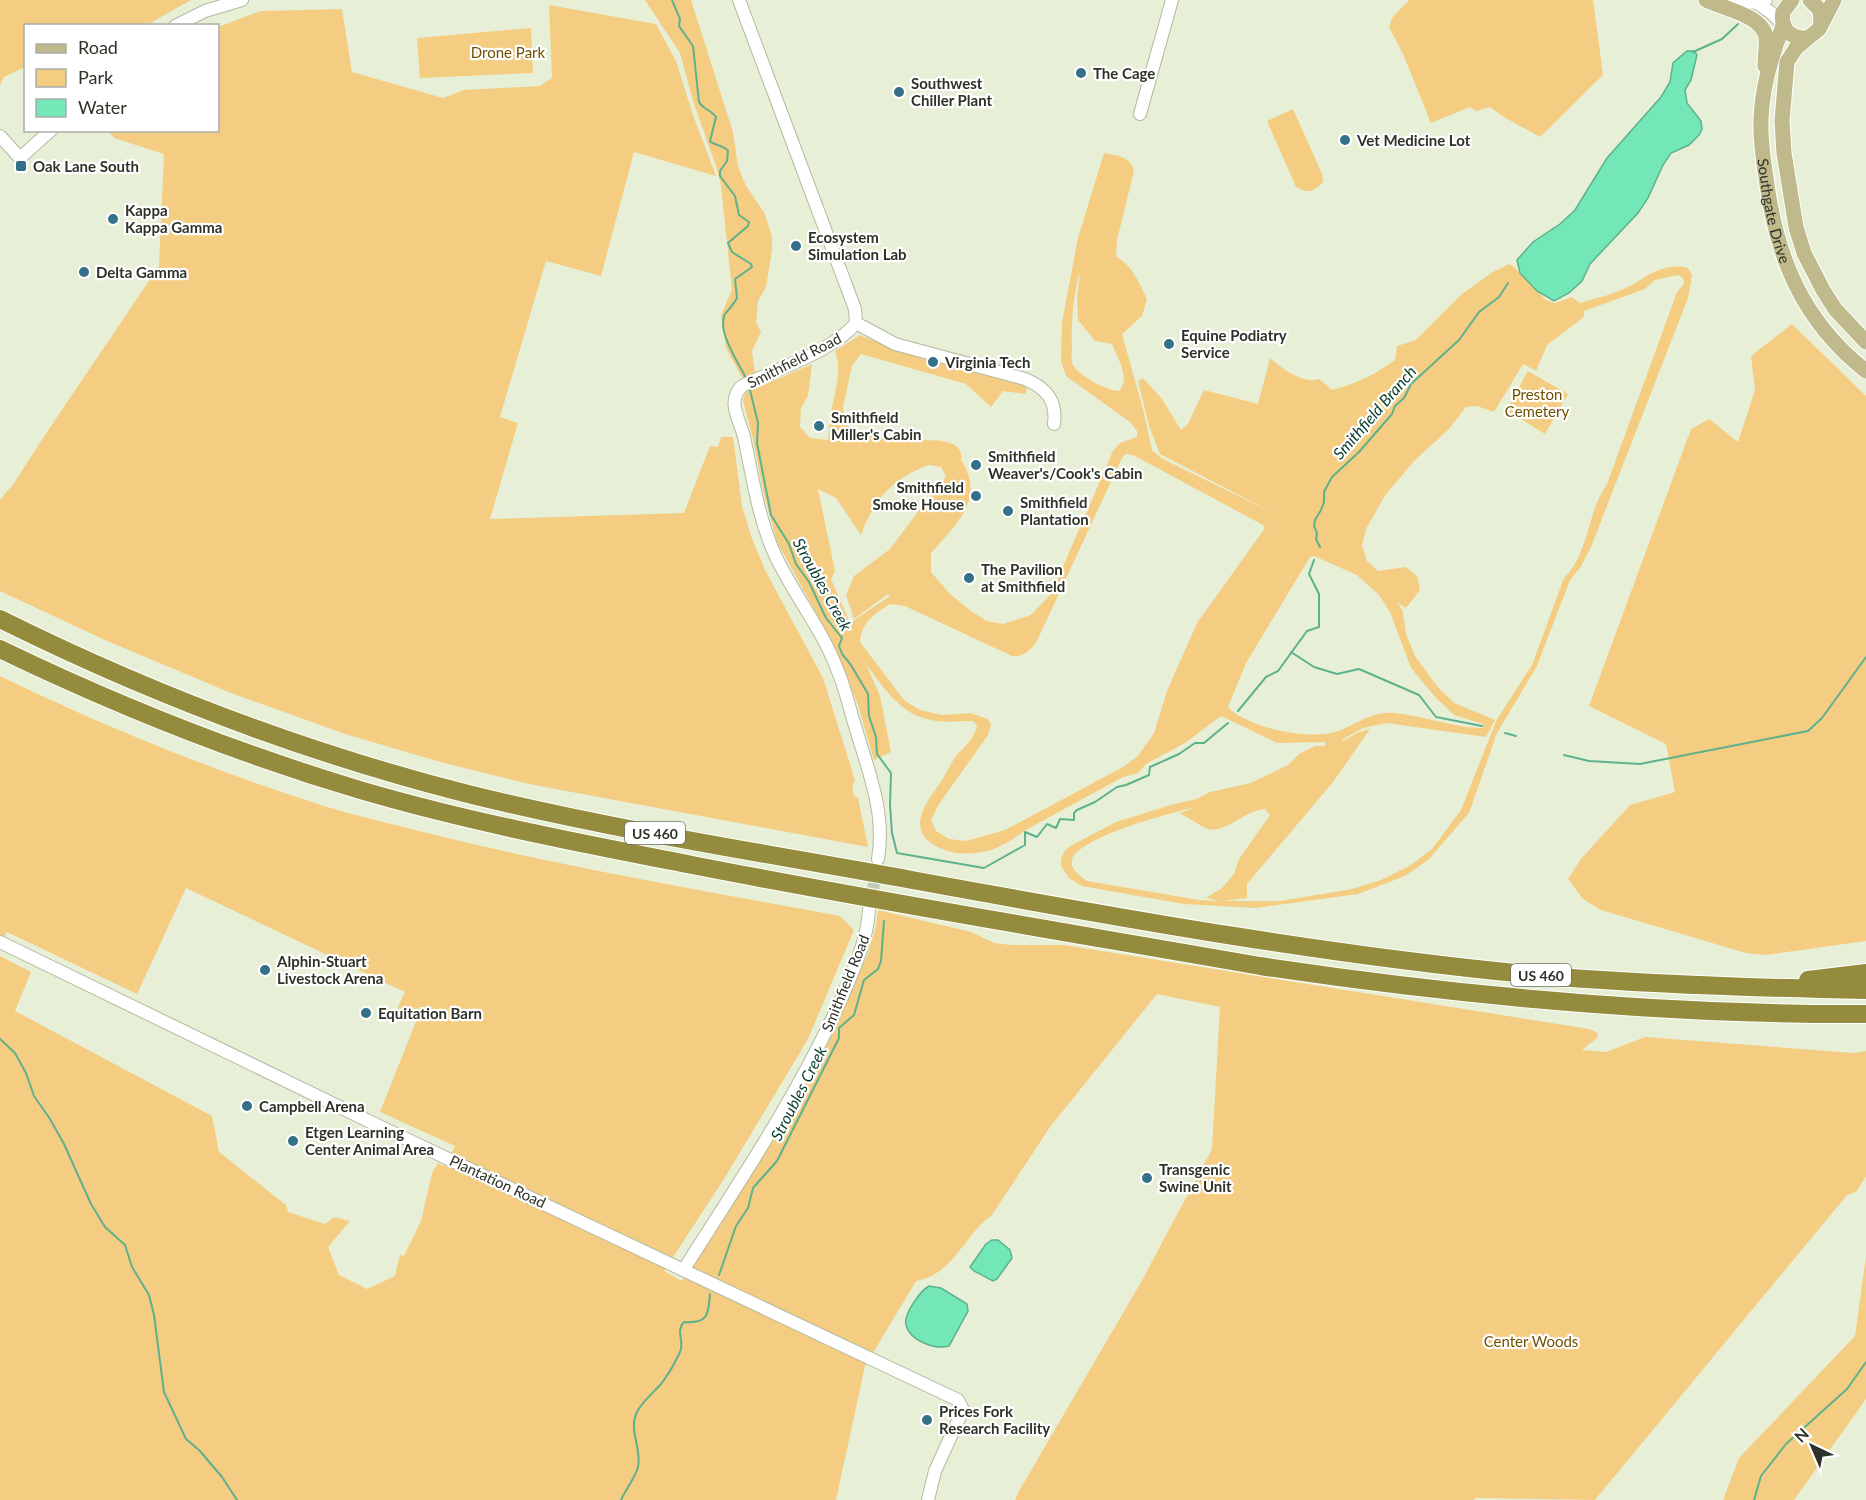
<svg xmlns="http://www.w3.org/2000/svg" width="1866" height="1500" viewBox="0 0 1866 1500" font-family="Lato,sans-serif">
<rect width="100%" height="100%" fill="#e7f0d7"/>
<!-- green -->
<path fill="#f4cd82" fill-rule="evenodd" d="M0,0H191L147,25L26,26L25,67L4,77L0,85Z
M645,0H691L733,132L738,166L746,186L764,212L772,236V250L766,287L758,301L756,322L761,332L752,351L755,374L744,381L726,348L721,315L732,290L721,186L717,169L693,101L680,53Z
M1409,0H1593L1603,75L1540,137L1504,117L1490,107L1476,111L1470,107L1431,123L1403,54L1389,27L1392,18Z
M549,5L656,24L676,61L693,115L716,176L634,152L601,276L546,261L500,417L518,423L490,519L684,513L710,446L718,447L721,437H733L742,506L752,539L765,570L823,678L855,780L852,786L854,796L858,798L868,847L534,785L444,763L345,734L231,693L107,641L0,591V500L14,483L49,429L159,266L164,154L114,138L108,131L218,130V27L261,11L342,9L352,72L443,98L464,90L540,86L552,78Z
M531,28L533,73L420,78L417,38Z
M1293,109L1322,174L1323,182C1314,192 1308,194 1296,187L1267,121Z
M1104,153C1118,156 1130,156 1134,171L1117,240L1116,256C1132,266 1139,282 1147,299L1142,316L1122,334L1144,413L1152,450L1163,459L1275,514L1160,454L1149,426L1138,381L1143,378L1162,399L1181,430L1188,424L1204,390L1258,404L1270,358C1283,369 1302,384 1319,379L1332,390C1356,384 1376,374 1395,360L1397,346L1416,340L1462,294L1493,272L1509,264L1514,267L1546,300L1555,303L1572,297L1580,303C1596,298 1616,294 1630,286C1649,275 1665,262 1688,268L1692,275L1688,298L1591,547L1580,568L1570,580L1537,666L1497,733L1469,813L1428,860L1405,876L1358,894L1256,908L1184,904L1082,886L1069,878L1061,866V859L1065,850L1074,844L1116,822L1174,804L1197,799L1210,792L1251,783L1288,765L1299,754L1315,746H1325V742L1277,743L1221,716L1185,743L1146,764L1138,773L1123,777L1024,831C1010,842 993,852 975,853C959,855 944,852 931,843C906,825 930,798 942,780C947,772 951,763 956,756C964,747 975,738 977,726L973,721C960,721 944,723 931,720C901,715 883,687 866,664L880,696L891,752L874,760L857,702L815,611L777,542L763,491L753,439L743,401L745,393L759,384L761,386L812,364L808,396L801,408L800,427L810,438L828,440C829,429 830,418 832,407C836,387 842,372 835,351L860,335L900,352L1027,385L1026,394L1003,391L991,407L966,384L861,354L852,366L843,407L846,424L857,436C873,434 889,440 905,441C919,441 966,434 961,460C987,499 955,525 931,553V572L950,594L971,611L987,621L1003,624L1031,615L1051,594L1113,451L1120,443L1137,437V431L1130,422L1066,376L1061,361L1062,322L1078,238ZM1080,271L1077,299L1078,320L1095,341L1112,344C1117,357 1131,379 1119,391C1107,391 1077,375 1072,363C1071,360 1072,353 1072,349C1071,323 1073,296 1080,271ZM1678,275L1683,278L1684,284L1677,292L1607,484C1587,512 1589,554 1564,578L1532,665L1497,719L1461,810L1432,849L1411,865L1381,880L1352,889L1280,901H1223L1247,898V884L1333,782L1370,729L1357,733L1341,742L1343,739L1363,728L1386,723L1486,737L1495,720L1454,703L1437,686L1415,656L1406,634L1403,612L1398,603L1406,608L1420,590L1417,576L1406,567L1378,571L1367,561L1362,545L1367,527L1386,494L1416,459L1448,430L1466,407L1477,406L1494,412L1523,364L1536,371L1547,345L1584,317V311L1645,289L1655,280ZM1126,454L1133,455L1263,525L1265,528L1197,623L1167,691L1154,733L1138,756L1123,767L1005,830L966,841L949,839L936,831L931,820L939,804L988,735L991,725L988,719L970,713L942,715L920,710L904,700L860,642C862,622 874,614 890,604L905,606L1012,656C1024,657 1029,651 1036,643L1122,458ZM929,465L941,467L946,476L938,489L926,501L890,549L854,576L846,595L854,619L888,594L890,596L850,623L831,579L835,571L818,489L836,498L861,535C874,499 893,478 929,465ZM1314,556L1357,575L1379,595L1390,612L1411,668L1436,698L1454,715L1483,724V728C1453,728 1423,715 1393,713C1373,711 1358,723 1341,730C1314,742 1249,729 1228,707L1246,663L1310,557ZM1197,807L1179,813C1189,817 1198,825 1208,829C1225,834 1245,810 1265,809L1270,815L1239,859L1234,874L1222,888L1206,898L1220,901L1199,900L1087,881C1080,876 1070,870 1072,860C1076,838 1175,811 1197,807Z
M1792,324L1866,396V941L1766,955L1746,953L1601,910L1583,899L1568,879L1581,859L1630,805L1675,792L1666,744L1589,706L1691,429L1709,419L1738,442L1755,390L1751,356Z
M1528,371L1568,394L1545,434L1506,410Z
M0,676C105,727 216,772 327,807C357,816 389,823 419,831C558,866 699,890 840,916L854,930L808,1039L724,1179L664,1271L682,1281L812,1073L834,1031L851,988L867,956L876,926L878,910L971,932L994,943L1011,945H1064L1589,1029L1598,1033V1037L1582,1050L1606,1052L1645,1037L1854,1053L1866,1051V1176L1856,1192L1847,1195L1595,1500L1476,1498L1473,1500H1015L1019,1491L1140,1284L1212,1149L1220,1007L1157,994L1050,1127L992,1215C965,1234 953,1275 916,1281L865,1366L836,1500H0V956L31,972L15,1011L212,1116L219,1152L286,1205L288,1212L325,1224L334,1217L350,1221L328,1247L339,1275L367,1289L395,1276L400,1255L404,1256L421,1221L432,1173L438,1163L444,1166L455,1146L380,1112L417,1019L397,1009L405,992L186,888L137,994L7,932L0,943Z
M1866,1256V1399L1794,1500H1723L1739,1458L1855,1336Z"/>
<!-- water -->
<path fill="#73e7b8" stroke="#5eb18d" stroke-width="1.5" d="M1687,51H1694L1697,55L1691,80L1685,90L1687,103L1701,121L1702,129L1699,135L1689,145L1671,153L1663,165L1648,198L1638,213L1590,264L1582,281L1569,293L1554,301L1537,291L1520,273L1517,260L1533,242L1560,224L1575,210L1607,158L1661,97L1670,82L1673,63Z
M992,1240H998L1010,1250L1012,1258L997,1279L993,1281L974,1271L970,1267L986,1244Z
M929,1286L941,1288L967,1304L968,1311L949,1346C935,1350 910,1341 906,1325C903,1315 920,1291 929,1286Z"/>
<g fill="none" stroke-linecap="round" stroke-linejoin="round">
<!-- stream -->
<path stroke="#5eb18d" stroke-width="2" d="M672,0L680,19L679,26L693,46L699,102C703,109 711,110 716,117L710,141C715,146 724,145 728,151L727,161L720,171V176L735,196L739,215L749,222L748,226L728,243L732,252L751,264L752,267L735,279L737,298C734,304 729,309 725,314C716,330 739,364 746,378
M1693,52L1722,39L1738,24
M750,390L758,423L757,443L771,515L789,544L796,564L809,582L826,618L842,638L839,646L842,654L851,665L868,694L869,716L876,737L877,754L891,773L890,805L892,833L897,853L984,868L1025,845V832L1037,837L1047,824L1056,828L1060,819L1074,820V813L1077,810L1095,802L1117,787L1126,785L1149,775L1150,767L1179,754L1195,743H1204L1228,723
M1320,547L1316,539L1317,533L1314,526L1315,520L1321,510L1324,502V492L1332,477L1359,452L1392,414L1395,406L1404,398L1411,384L1459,340L1479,312L1499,297L1508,283
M1291,652L1314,667L1337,674L1359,669L1419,695L1436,717L1482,726
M1238,711L1266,677L1278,671L1307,631L1319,627V594L1309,574L1314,560
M1505,733L1516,736
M1564,755L1589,761L1640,764L1808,731L1822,718L1866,657
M0,1039L15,1053L26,1073L34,1096L50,1119L64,1144L91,1204L105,1227L125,1245L132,1267L149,1295L154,1315L164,1392L186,1439L200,1451L222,1477L237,1500
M719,1275L736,1226L748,1208L753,1188L777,1161L839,1038V1028L854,1015L864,980L878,969L881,961L884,921
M621,1500C626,1489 635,1478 638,1467C642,1448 628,1430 637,1412C642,1402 653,1393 661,1384C668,1375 675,1363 680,1352C685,1342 675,1331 684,1322C709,1324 708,1314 710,1294
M1754,1500L1761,1476L1786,1444L1847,1389L1866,1362"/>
<!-- minor-tunnel -->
<path stroke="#c2cab4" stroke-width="12" stroke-dasharray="12 6" stroke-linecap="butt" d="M870,906L877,867"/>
<defs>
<path id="minor" d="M739,0L855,309L856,323C834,351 774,370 742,386C726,401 740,420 744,437C753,478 758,519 776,557C794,595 822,629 837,669C845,687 849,707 855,726C868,770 886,813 878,859
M1720,0L1757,3L1766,0
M1757,3L1770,12L1783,24
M175,26L205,11L242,0
M1140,114L1172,0
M0,136L20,158L51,130
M856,323L895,344L1025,379C1046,388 1057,400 1054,424
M0,942L383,1128L958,1400L963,1410L935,1471L928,1500
M684,1269C740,1181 800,1092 842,997C854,969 867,941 869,910"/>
<g id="major">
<path d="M1706,0C1724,9 1762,15 1766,37C1767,46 1765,57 1765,66"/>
<path d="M1792,0L1783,12C1780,28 1790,39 1807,38"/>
<path d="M1810,0L1820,10L1821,23"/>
<path d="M1834,0L1819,29L1796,48L1787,62L1782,121L1784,153L1796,227L1804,253L1823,290L1835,309L1866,342"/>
<path id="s1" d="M1783,26C1772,54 1762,88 1761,119C1760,138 1763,158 1766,178C1776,256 1802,321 1866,371"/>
</g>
<path id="highway" d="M0,619C149,693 306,753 468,794C614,830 764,853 912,880C1126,919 1341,958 1558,977C1661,985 1763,988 1866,990
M0,649C116,705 236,753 360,790C469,822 580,843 692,865C881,902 1071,933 1260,966C1460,996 1664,1015 1866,1014
M1808,980L1866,973"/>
</defs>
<!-- minor casing -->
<use href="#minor" stroke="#b2baa2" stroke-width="14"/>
<!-- major casing -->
<use href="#major" stroke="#fff" stroke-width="17"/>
<!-- highway casing -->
<use href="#highway" stroke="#fff" stroke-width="20"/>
<!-- minor -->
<use href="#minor" stroke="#fff" stroke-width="12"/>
<!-- major -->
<use href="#major" stroke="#bfb98b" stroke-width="15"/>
<!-- highway -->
<use href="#highway" stroke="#948b3d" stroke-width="18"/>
</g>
<!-- markers -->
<g fill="#347088" stroke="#fff" stroke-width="2">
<circle cx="1081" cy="73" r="6"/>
<circle cx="899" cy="92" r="6"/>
<circle cx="1345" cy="140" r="6"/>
<rect x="15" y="160" width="12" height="12" rx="3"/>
<circle cx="113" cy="219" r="6"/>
<circle cx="796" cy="246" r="6"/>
<circle cx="84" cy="272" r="6"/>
<circle cx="1169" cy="344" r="6"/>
<circle cx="933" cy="362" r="6"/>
<circle cx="819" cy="426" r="6"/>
<circle cx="976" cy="465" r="6"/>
<circle cx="976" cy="496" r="6"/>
<circle cx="1008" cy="511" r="6"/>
<circle cx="969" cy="578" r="6"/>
<circle cx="265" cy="970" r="6"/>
<circle cx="366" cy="1013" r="6"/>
<circle cx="247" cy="1106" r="6"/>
<circle cx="293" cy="1141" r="6"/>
<circle cx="1147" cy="1178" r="6"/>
<circle cx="927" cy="1420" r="6"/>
</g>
<g text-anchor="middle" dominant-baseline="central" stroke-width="4.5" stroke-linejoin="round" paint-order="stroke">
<!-- shield labels -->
<g fill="#fff" stroke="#6d7068" stroke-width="1.5">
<rect x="625" y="822" width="60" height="22" rx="4.5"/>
<rect x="1511" y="964" width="60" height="22" rx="4.5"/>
</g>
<g font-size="14" font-weight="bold" fill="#2e3228">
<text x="655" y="833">US 460</text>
<text x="1541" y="975">US 460</text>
</g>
<!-- park labels -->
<g font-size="15" fill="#705100" stroke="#fff">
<text x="508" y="52">Drone Park</text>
<text x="1537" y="394">Preston<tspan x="1537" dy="17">Cemetery</tspan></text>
<text x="1531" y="1341">Center Woods</text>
</g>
<!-- poi labels -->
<g font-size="15" font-weight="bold" fill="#2e3228" stroke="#fff" text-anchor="start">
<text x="1093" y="73">The Cage</text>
<text x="911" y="83">Southwest<tspan x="911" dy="17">Chiller Plant</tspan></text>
<text x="1357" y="140">Vet Medicine Lot</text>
<text x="33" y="166">Oak Lane South</text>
<text x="125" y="210">Kappa<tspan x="125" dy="17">Kappa Gamma</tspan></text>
<text x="808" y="237">Ecosystem<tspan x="808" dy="17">Simulation Lab</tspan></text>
<text x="96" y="272">Delta Gamma</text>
<text x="1181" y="335">Equine Podiatry<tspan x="1181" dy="17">Service</tspan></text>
<text x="945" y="362">Virginia Tech</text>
<text x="831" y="417">Smithfield<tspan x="831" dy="17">Miller's Cabin</tspan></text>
<text x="988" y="456">Smithfield<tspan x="988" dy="17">Weaver's/Cook's Cabin</tspan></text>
<text x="964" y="487" text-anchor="end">Smithfield<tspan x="964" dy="17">Smoke House</tspan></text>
<text x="1020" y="502">Smithfield<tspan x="1020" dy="17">Plantation</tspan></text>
<text x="981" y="569">The Pavilion<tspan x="981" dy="17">at Smithfield</tspan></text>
<text x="277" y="961">Alphin-Stuart<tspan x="277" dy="17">Livestock Arena</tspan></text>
<text x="378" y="1013">Equitation Barn</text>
<text x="259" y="1106">Campbell Arena</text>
<text x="305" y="1132">Etgen Learning<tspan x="305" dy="17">Center Animal Area</tspan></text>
<text x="1159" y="1169">Transgenic<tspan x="1159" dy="17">Swine Unit</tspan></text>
<text x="939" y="1411">Prices Fork<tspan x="939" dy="17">Research Facility</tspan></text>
</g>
<!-- street labels -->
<g font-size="15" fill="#2e3228" stroke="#fff">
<text stroke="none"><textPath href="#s1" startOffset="189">Southgate Drive</textPath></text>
<text transform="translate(794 360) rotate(-27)">Smithfield Road</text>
<text transform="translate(845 983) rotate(-68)">Smithfield Road</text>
<text transform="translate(498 1181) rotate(25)">Plantation Road</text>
</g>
<!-- water labels -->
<g font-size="16" font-style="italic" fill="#063c2a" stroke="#fff">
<text transform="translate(1374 412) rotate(-49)">Smithfield Branch</text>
<text transform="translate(823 584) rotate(61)">Stroubles Creek</text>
<text transform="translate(798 1093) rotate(-63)">Stroubles Creek</text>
</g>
</g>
<!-- legend -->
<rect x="24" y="24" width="195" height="108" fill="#ffffff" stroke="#abada9" stroke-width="1.5"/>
<rect x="36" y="44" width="30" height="9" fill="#bfb98b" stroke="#abada9" stroke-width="1.5"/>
<text x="78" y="54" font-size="18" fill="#2e3228">Road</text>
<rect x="36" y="69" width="30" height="18" fill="#f4cd82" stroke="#abada9" stroke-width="1.5"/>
<text x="78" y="84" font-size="18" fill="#2e3228">Park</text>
<rect x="36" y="99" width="30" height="18" fill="#73e7b8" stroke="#abada9" stroke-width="1.5"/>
<text x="78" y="114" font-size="18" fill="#2e3228">Water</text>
<!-- north arrow -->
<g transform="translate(1812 1446) rotate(316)" stroke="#ffffff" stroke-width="4.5" paint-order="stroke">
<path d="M0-4.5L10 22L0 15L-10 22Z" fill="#2e3228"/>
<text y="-9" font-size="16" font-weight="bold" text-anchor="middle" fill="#2e3228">N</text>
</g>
</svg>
